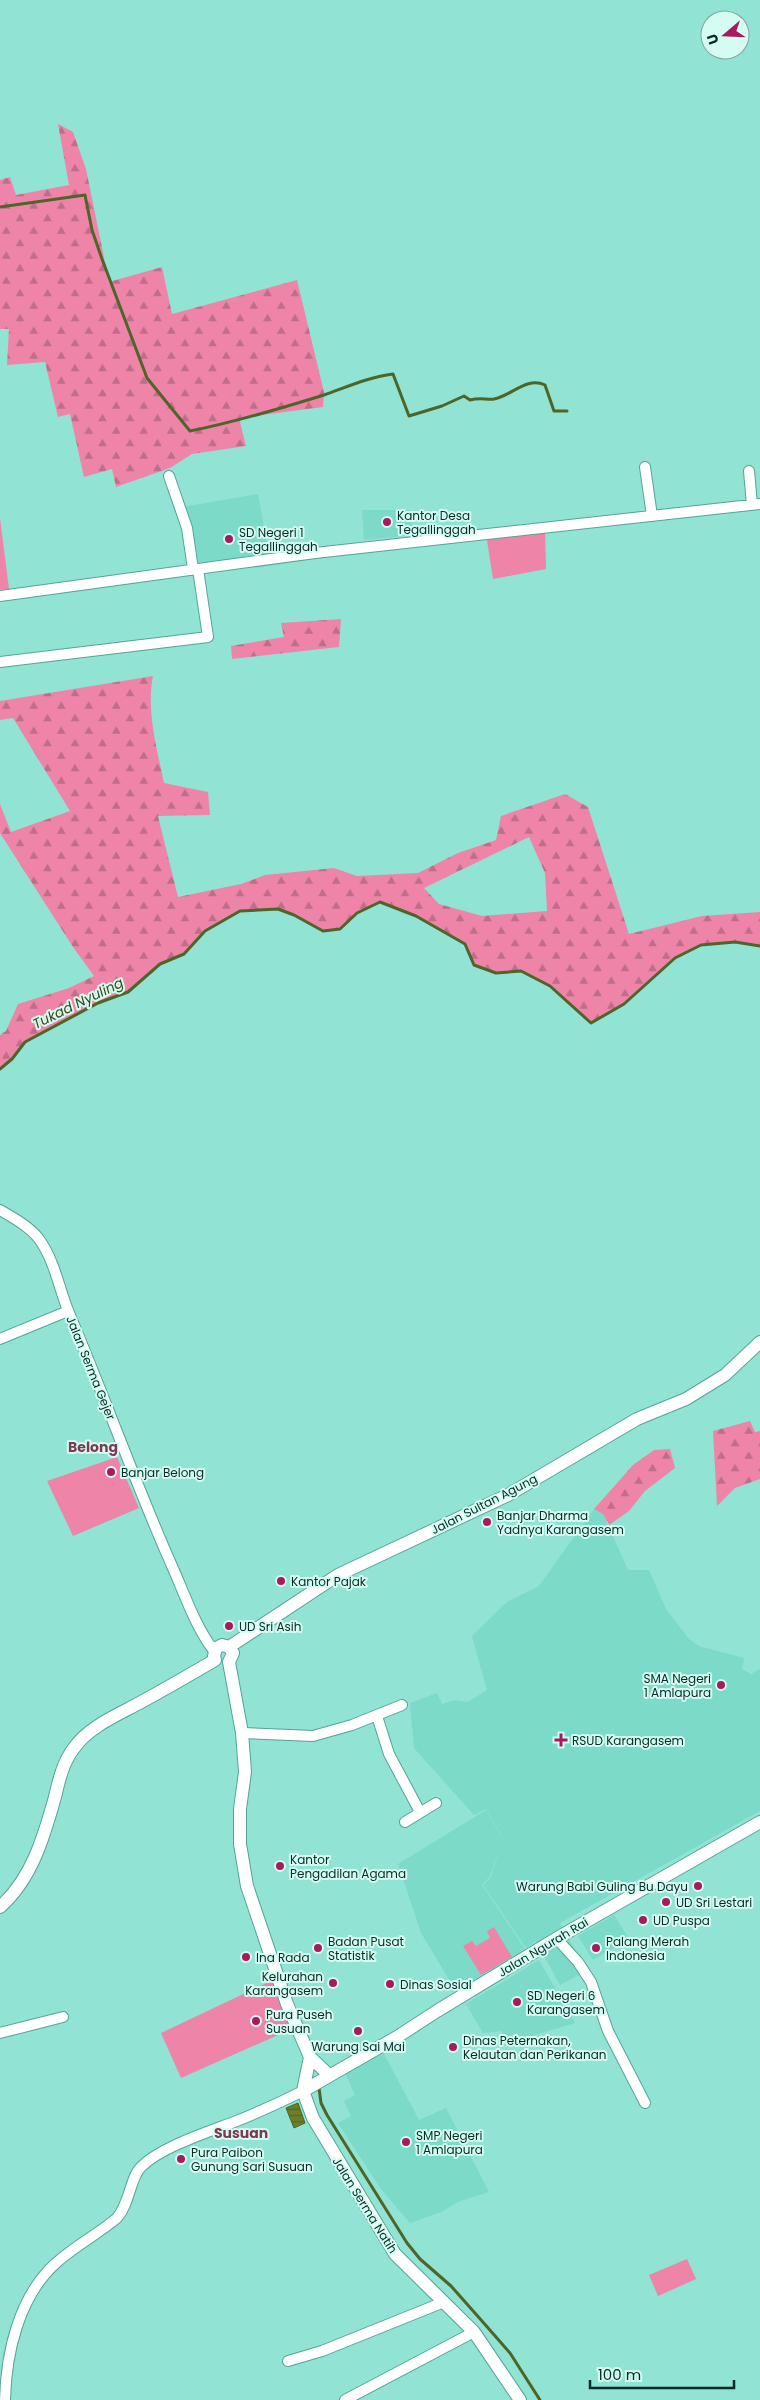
<svg xmlns="http://www.w3.org/2000/svg" width="760" height="2400" viewBox="0 0 760 2400" font-family="Poppins,sans-serif">
<defs>
<pattern id="forest-firs" width="22" height="20" patternUnits="userSpaceOnUse" patternTransform="scale(1.25)"><rect width="22" height="20" fill="#ee85a8"/><path d="M5 1l3.5 6h-7zM16 11l3.5 6h-7z" fill="#bf6d89"/></pattern>
<pattern id="water-rules" width="6" height="5" patternUnits="userSpaceOnUse" patternTransform="scale(1.25)"><rect width="6" height="5" fill="#6d7e28"/><path d="M0 2.5h6" fill="none" stroke="#586722"/></pattern>
</defs>
<rect width="100%" height="100%" fill="#91e3d3"/>
<!-- built -->
<path fill="#7cdac8" d="M258,494L269,555L197,567L183,507Z
M362,510H411L412,535L364,540Z
M594,1509L603,1514L628,1570H649L666,1609L689,1639L699,1646L744,1658L742,1669L751,1674L760,1669V1811L560,1923L587,1971L560,1985L536,1941L526,1948L483,1885L491,1877L503,1838L486,1809L474,1815L414,1748L410,1703L437,1693L442,1704L455,1700L468,1702L487,1690L472,1636L507,1602L539,1586Z
M486,1810L503,1839L490,1876L482,1885L525,1949L456,1991L421,1933L398,1864Z
M614,1915L629,1939L593,1960L578,1936Z
M539,1960L575,2023L511,2042L501,2031L483,2033L466,2004Z
M383,2052L419,2120L446,2108L489,2192L460,2201L441,2212L410,2223L381,2189L338,2123L351,2116L344,2101L355,2095L345,2073Z"/>
<!-- green -->
<path fill="#ee85a8" d="M0,518L9,589L0,590Z
M545,527L546,569L493,579L486,534Z
M117,1457L139,1508L73,1536L47,1481Z
M494,1927L512,1957L481,1975L463,1946L472,1941L476,1946L490,1938L487,1931Z
M273,1980L294,2028L181,2078L161,2033Z
M687,2259L696,2279L658,2296L649,2275Z"/>
<!-- forest -->
<path fill="url(#forest-firs)" fill-rule="evenodd" d="M58,124L73,132L86,169L109,282L162,267L172,314L297,280L324,392L323,407L239,418L246,446L192,454L170,468L116,487L112,469L84,477L70,414L58,417L45,362L7,365L9,329H0V180L10,177L16,195L69,185Z
M341,619L339,647L232,659L231,646L284,637L281,623Z
M153,676C146,710 157,749 164,783L208,792L210,815L158,816L178,897L241,884L265,875L334,868L357,876L418,873L458,853L496,840L501,816L565,794L588,807L629,934L702,916L760,912V946L735,942L701,945L675,958L624,1004L591,1023L550,987L521,971L496,973L474,965L465,944L416,916L380,902L357,913L340,929L323,931L294,915L278,909L240,911L205,931L184,954L160,965L128,992L98,1003L25,1042L12,1059L0,1069V1035L6,1031L18,1004L69,988L94,976L73,947L0,833V804L11,832L70,811L13,718L0,720V701ZM529,837L545,873L547,911L482,916L439,904L424,888Z
M750,1421L755,1432L760,1431V1479L735,1488L717,1506L713,1431Z
M670,1449L675,1468L645,1491L629,1511L609,1525L603,1514L594,1509L633,1465L654,1450Z"/>
<!-- water -->
<path fill="url(#water-rules)" stroke="#4e6527" d="M298,2103L305,2123L294,2128L286,2108Z"/>
<g fill="none" stroke-linecap="round" stroke-linejoin="round">
<!-- stream -->
<path stroke="#4e6527" stroke-width="3" d="M0,207L85,195L92,230L102,259L147,378L190,431C236,422 279,409 324,395C347,387 369,377 393,374L409,416L442,406L464,396L470,400C481,397 486,400 494,399C511,396 527,376 545,385L554,411H567
M0,1069L12,1059L25,1042L98,1003L128,992L160,964L184,954L205,931L240,911L278,909L294,915L323,931L340,929L357,913L380,902L416,916L465,944L474,965L496,973L521,971L550,986L591,1023L624,1004L675,958L701,945L735,942L760,946
M319,2088L321,2103L327,2115L407,2243L420,2259L451,2286L482,2321L510,2353L540,2400"/>
<defs>
<path id="minor" d="M645,467L652,516
M749,471L752,505
M169,476L187,528L193,569
M0,596L315,553L760,504
M0,662L208,637L198,569
M0,1210C14,1218 30,1227 39,1239C55,1261 59,1289 69,1313C105,1397 135,1483 172,1566C185,1595 195,1626 214,1651
M0,1339L68,1311
M377,1716L389,1754L420,1812
M242,1733L313,1736L352,1725L402,1705
M405,1822L436,1803
M557,1939L578,1962L591,1982L608,2031L645,2103
M0,2033L63,2017
M288,2361L322,2351L444,2302
M5,2400C6,2353 19,2296 56,2263C75,2246 98,2234 117,2218C130,2203 130,2178 141,2167C161,2147 208,2132 234,2122C257,2113 281,2102 303,2091
M345,2400L474,2332"/>
<path id="tertiary" d="M229,1647L338,1575L508,1495L637,1419L686,1399L725,1375L760,1342
M229,1647L233,1653L229,1662L242,1733L245,1772L240,1809V1844L247,1886L287,2004L310,2057L329,2075
M215,1660L214,1656L216,1648L222,1645L229,1647
M0,1907C32,1879 44,1836 55,1797C59,1780 63,1762 74,1748C89,1726 120,1714 143,1701C167,1688 191,1674 215,1660
M303,2091L310,2057
M520,2400L474,2332L395,2254L313,2118L303,2091L397,2037L437,2011L559,1937L760,1822"/>
</defs>
<!-- minor casing -->
<use href="#minor" stroke="#53a595" stroke-width="12"/>
<!-- tertiary casing -->
<use href="#tertiary" stroke="#53a595" stroke-width="14"/>
<!-- minor -->
<use href="#minor" stroke="#fff" stroke-width="10"/>
<!-- tertiary -->
<use href="#tertiary" stroke="#fff" stroke-width="12"/>
</g>
<!-- markers -->
<g fill="#a81a5b" stroke="#d4fcf2" stroke-width="2">
<circle cx="387" cy="522" r="5"/>
<circle cx="229" cy="539" r="5"/>
<circle cx="111" cy="1472" r="5"/>
<circle cx="487" cy="1522" r="5"/>
<circle cx="281" cy="1581" r="5"/>
<circle cx="229" cy="1626" r="5"/>
<circle cx="721" cy="1685" r="5"/>
<path d="M558.5 1732.5h5v5h5v5h-5v5h-5v-5h-5v-5h5z"/>
<circle cx="280" cy="1866" r="5"/>
<circle cx="698" cy="1886" r="5"/>
<circle cx="666" cy="1902" r="5"/>
<circle cx="643" cy="1920" r="5"/>
<circle cx="318" cy="1948" r="5"/>
<circle cx="596" cy="1948" r="5"/>
<circle cx="246" cy="1957" r="5"/>
<circle cx="333" cy="1983" r="5"/>
<circle cx="390" cy="1984" r="5"/>
<circle cx="517" cy="2002" r="5"/>
<circle cx="256" cy="2021" r="5"/>
<circle cx="358" cy="2031" r="5"/>
<circle cx="453" cy="2047" r="5"/>
<circle cx="406" cy="2142" r="5"/>
<circle cx="181" cy="2159" r="5"/>
</g>
<g text-anchor="middle" dominant-baseline="central" stroke-width="4" stroke-linejoin="round" paint-order="stroke">
<!-- poi labels -->
<g font-size="12" fill="#072b25" stroke="#d4fcf2" text-anchor="start">
<text x="397" y="515">Kantor Desa<tspan x="397" dy="14">Tegallinggah</tspan></text>
<text x="239" y="532">SD Negeri 1<tspan x="239" dy="14">Tegallinggah</tspan></text>
<text x="121" y="1472">Banjar Belong</text>
<text x="497" y="1515">Banjar Dharma<tspan x="497" dy="14">Yadnya Karangasem</tspan></text>
<text x="291" y="1581">Kantor Pajak</text>
<text x="239" y="1626">UD Sri Asih</text>
<text x="711" y="1678" text-anchor="end">SMA Negeri<tspan x="711" dy="14">1 Amlapura</tspan></text>
<text x="572" y="1740">RSUD Karangasem</text>
<text x="290" y="1859">Kantor<tspan x="290" dy="14">Pengadilan Agama</tspan></text>
<text x="688" y="1886" text-anchor="end">Warung Babi Guling Bu Dayu</text>
<text x="676" y="1902">UD Sri Lestari</text>
<text x="653" y="1920">UD Puspa</text>
<text x="328" y="1941">Badan Pusat<tspan x="328" dy="14">Statistik</tspan></text>
<text x="606" y="1941">Palang Merah<tspan x="606" dy="14">Indonesia</tspan></text>
<text x="256" y="1957">Ina Rada</text>
<text x="323" y="1976" text-anchor="end">Kelurahan<tspan x="323" dy="14">Karangasem</tspan></text>
<text x="400" y="1984">Dinas Sosial</text>
<text x="527" y="1995">SD Negeri 6<tspan x="527" dy="14">Karangasem</tspan></text>
<text x="266" y="2014">Pura Puseh<tspan x="266" dy="14">Susuan</tspan></text>
<text x="463" y="2040">Dinas Peternakan,<tspan x="463" dy="14">Kelautan dan Perikanan</tspan></text>
<text x="358" y="2046" text-anchor="middle">Warung Sai Mai</text>
<text x="416" y="2135">SMP Negeri<tspan x="416" dy="14">1 Amlapura</tspan></text>
<text x="191" y="2152">Pura Paibon<tspan x="191" dy="14">Gunung Sari Susuan</tspan></text>
</g>
<!-- street labels -->
<g font-size="12" fill="#072b25" stroke="#d4fcf2">
<text transform="translate(91 1368) rotate(68)">Jalan Serma Gejer</text>
<text transform="translate(484 1504) rotate(-27)">Jalan Sultan Agung</text>
<text transform="translate(543 1947) rotate(-31)">Jalan Ngurah Rai</text>
<text transform="translate(365 2205) rotate(58)">Jalan Serma Natih</text>
</g>
<!-- water labels -->
<g font-size="14" font-style="italic" fill="#3d4619" stroke="#d4fcf2">
<text transform="translate(78 1003) rotate(-26)">Tukad Nyuling</text>
</g>
<!-- neighbourhood labels -->
<g font-size="14" font-weight="bold" fill="#7f3952" stroke="#d4fcf2">
<text x="93" y="1447">Belong</text>
<text x="241" y="2133">Susuan</text>
</g>
</g>
<!-- north arrow -->
<g transform="translate(725 35) rotate(251)"><circle r="24" fill="#d4fcf2" stroke="#82a8a0"/>
<path d="M0-4L9 19L0 12L-9 19Z" fill="#a81a5b"/>
<text y="-8" font-size="14" font-weight="bold" text-anchor="middle" fill="#072b25">U</text>
</g>
<!-- scale -->
<path d="M590 2380v8h144v-8" fill="none" stroke="#072b25" stroke-width="2.5"/>
<text x="598" y="2380" font-size="15" fill="#072b25" stroke="#d4fcf2" stroke-width="4" paint-order="stroke">100 m</text>
</svg>
